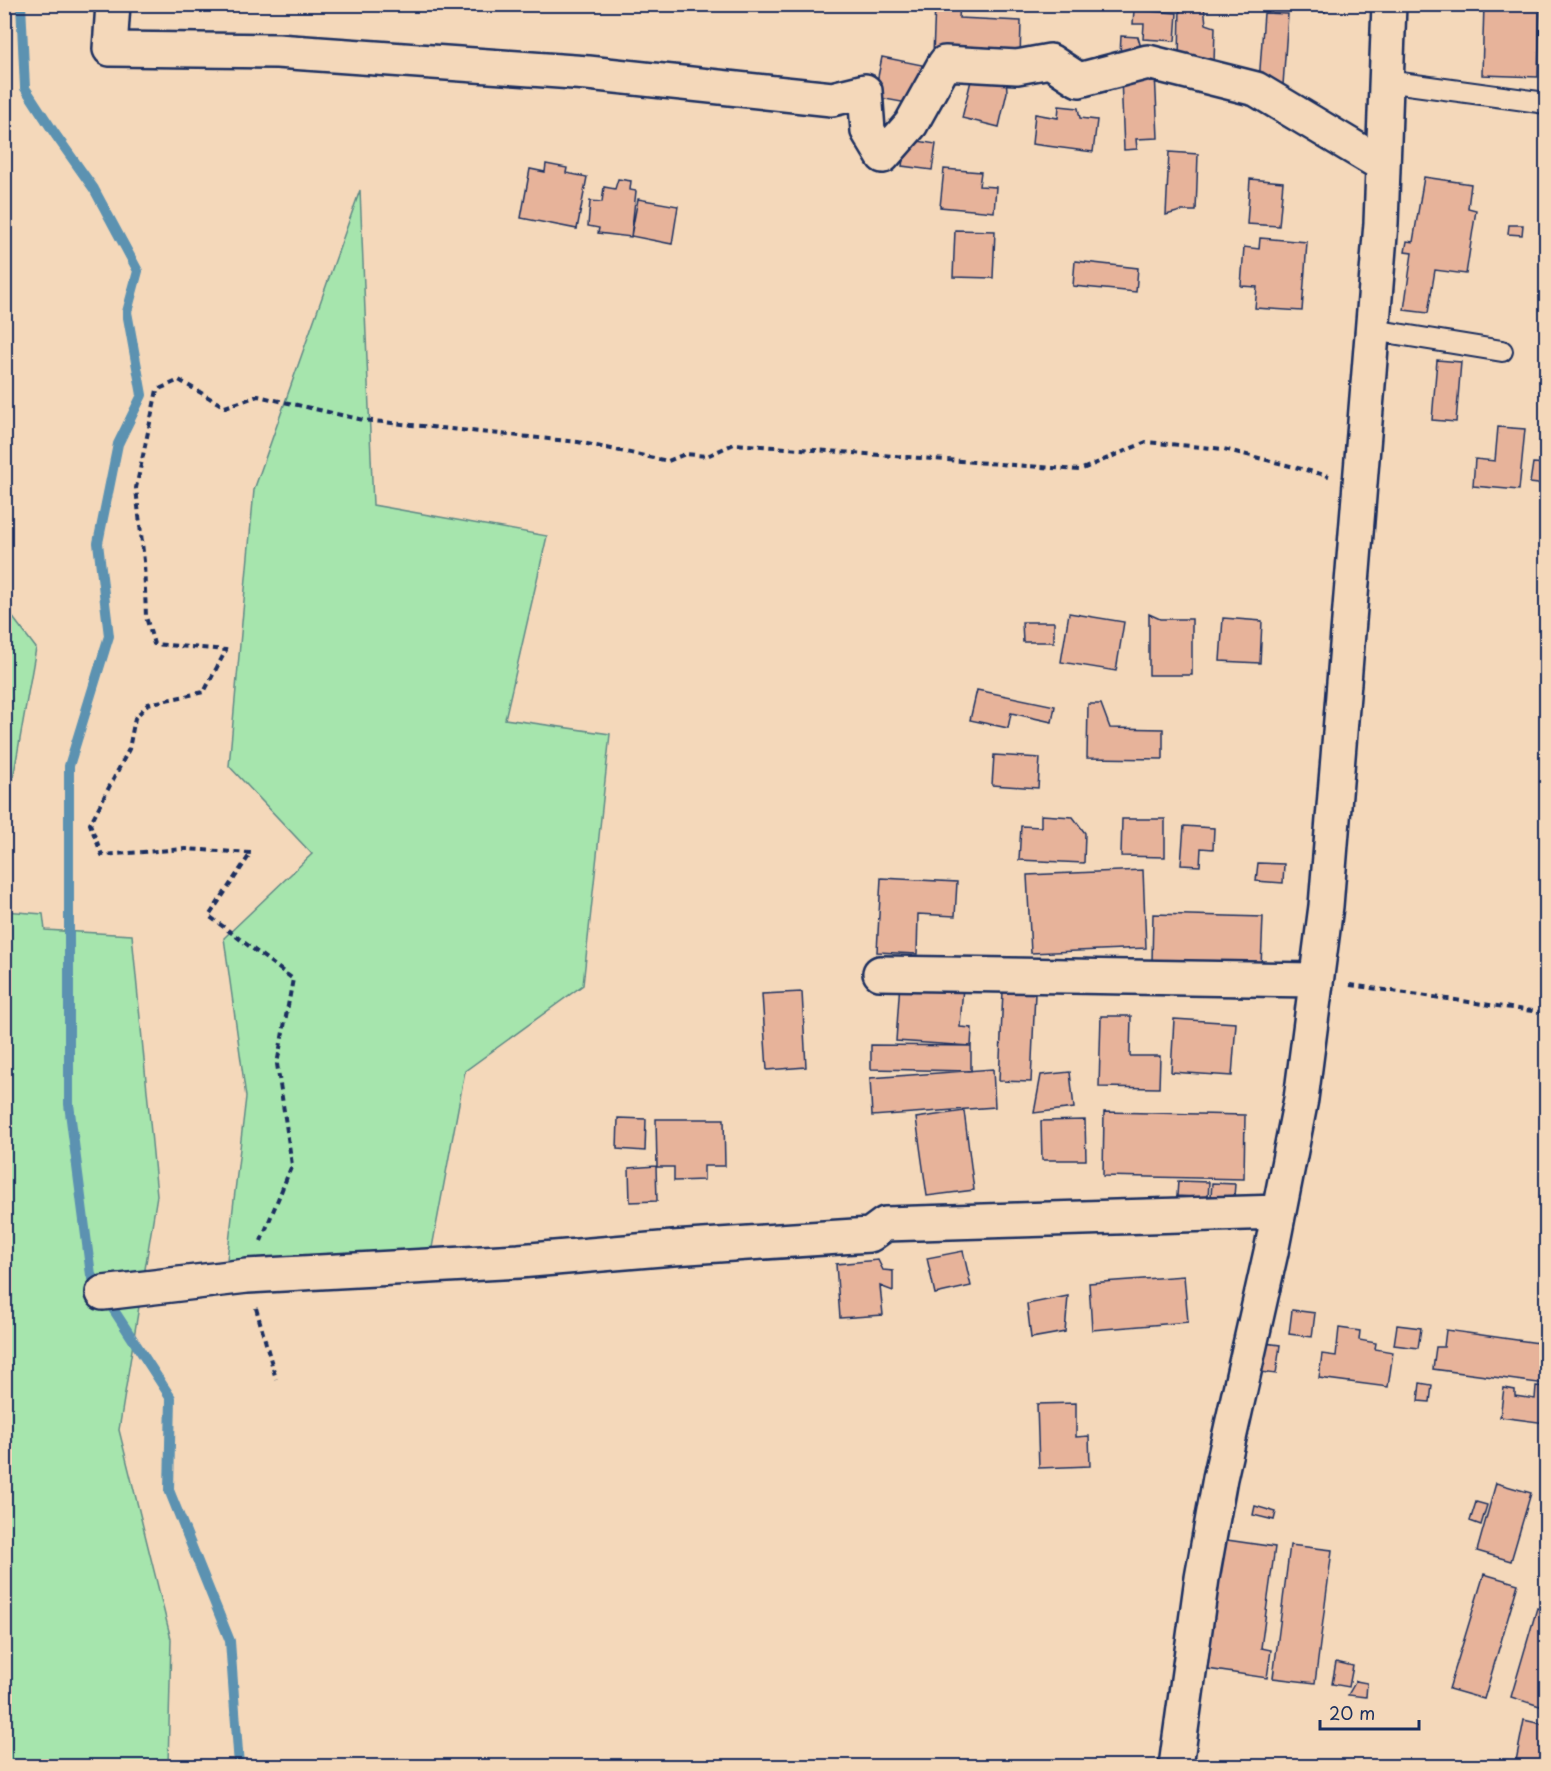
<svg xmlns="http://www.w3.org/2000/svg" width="1551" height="1771" viewBox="0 0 1551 1771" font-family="'Playpen Sans',sans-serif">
<rect width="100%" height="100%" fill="#f4d8ba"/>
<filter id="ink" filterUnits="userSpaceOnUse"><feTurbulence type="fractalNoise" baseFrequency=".0167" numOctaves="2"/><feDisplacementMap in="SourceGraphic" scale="12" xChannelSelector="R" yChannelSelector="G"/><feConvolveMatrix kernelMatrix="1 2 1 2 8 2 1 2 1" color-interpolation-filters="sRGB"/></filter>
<g filter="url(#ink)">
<!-- green -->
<path fill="#a6e5ad" stroke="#608a86" stroke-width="1.5" d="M360,190L373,505L547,536L505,719L610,734L583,985L465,1071L426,1280L225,1277L246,1097L224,938L312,854L229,766L254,490Z
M5,607L36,648L5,824Z
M4,911L43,914L45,930L132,935L157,1195L119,1430L171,1639L168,1766H5Z"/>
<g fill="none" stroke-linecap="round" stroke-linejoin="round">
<!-- stream -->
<path stroke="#5c92b1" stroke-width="10" d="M21,4L25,88L55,134L94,189L138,271L127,312L142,395L118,444L98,543L109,636L69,766V1104L91,1275L171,1398L169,1490L230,1641L239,1766"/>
</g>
<!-- building -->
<path fill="#e7b39a" stroke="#1b2f5e" stroke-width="1.5" d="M935,4H960L959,18L1021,21L1020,60L933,55Z
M1180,4H1225L1204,6L1206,24L1215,27L1214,64L1179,63Z
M1285,4H1326L1325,12L1285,9Z
M1484,4H1540L1538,77L1482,75Z
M1134,10L1177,13L1175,41L1143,39L1144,24H1133Z
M1264,13L1288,14L1283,85L1259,83Z
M1121,36L1138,37L1143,55H1120Z
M882,57L922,65L920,76L907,103L874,97Z
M974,68L1006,75L1007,92L999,127L962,118Z
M1155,72L1158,138L1136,139L1137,149L1124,150L1121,77Z
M1059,106L1078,108L1080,118L1097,120L1093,152L1032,144L1035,114L1058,118Z
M906,139L936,144L932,170L902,166Z
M1169,152L1198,154L1196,211H1181L1166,215Z
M546,164L567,168L566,173L587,177L577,229L521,218L530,169L545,172Z
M944,169L981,172L979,186L996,187L994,212L940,207Z
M1424,177L1471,184L1468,208L1476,210L1466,274L1435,270L1428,313L1404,310L1412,253L1405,252L1407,241L1413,242Z
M618,179L631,181L630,190L636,191L631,237L598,233L599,228L588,226L590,201L602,202L604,187L615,189Z
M1250,179L1283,182L1279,226L1247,224Z
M638,199L678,206L672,244L631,236Z
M1509,225H1523L1522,235L1508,234Z
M955,230L995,231L993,278L953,277Z
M1260,238L1307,242L1302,311L1255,308L1257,287L1241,286L1244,247L1259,249Z
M1075,261L1138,268L1136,292L1073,286Z
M1437,360L1461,362L1456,422L1432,420Z
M1498,427L1525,429L1519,490L1473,486L1475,459L1495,461Z
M1533,463L1546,464V485L1530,483Z
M1069,613L1124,622L1116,671L1061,662Z
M1149,614L1160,619H1192V675H1149Z
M1223,618L1262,621L1260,663L1220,661Z
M1022,622H1054V642H1023Z
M977,690L1055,706L1052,722L1011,713L1008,728L970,720Z
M1088,704H1101L1110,728L1163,729V759L1087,758Z
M994,755L1040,758L1038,788L992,785Z
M1041,815L1073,817L1085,833L1084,863L1019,860L1021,826L1041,827Z
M1122,819H1165V857L1121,856Z
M1184,826L1214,828L1213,849L1201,848L1200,866L1181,865Z
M1258,863L1284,864L1283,883L1256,881Z
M1143,870L1146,948L1031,953L1027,875Z
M881,878L957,882L955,916L918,914L917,954L877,952Z
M1153,914L1263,917L1261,966L1152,963Z
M900,982L963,986L960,1027L972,1028L971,1046L896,1041Z
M1003,991L1035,993L1031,1082L999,1081Z
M802,992L806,1067L767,1070L762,994Z
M1101,1016H1131L1130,1056H1160L1159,1088L1099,1087Z
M1174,1019L1236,1023L1232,1076L1171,1072Z
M871,1045L971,1046V1071L871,1069Z
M993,1069L995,1107L872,1116L870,1078Z
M1070,1072L1074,1108L1034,1113L1041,1075Z
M964,1111L974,1190L927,1196L916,1118Z
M1104,1112L1245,1115L1244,1179L1103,1176Z
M618,1118L646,1119L645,1151L617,1149Z
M656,1119H724L725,1166H704V1180L674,1181V1167H657Z
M1085,1120L1086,1160H1042L1041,1121Z
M656,1166L657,1201L630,1202L629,1168Z
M1178,1181L1209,1182L1208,1198L1177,1196Z
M1212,1183L1235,1184L1234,1197L1211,1196Z
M963,1251L971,1286L935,1294L927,1258Z
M878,1260L883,1270L893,1271V1291L880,1286L883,1315L840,1318L836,1264Z
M1184,1276L1188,1322L1092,1330L1089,1283Z
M1068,1296L1065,1332L1031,1338L1027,1304Z
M1292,1310L1315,1313L1312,1337L1289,1334Z
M1397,1325L1421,1328L1418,1348L1394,1345Z
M1339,1328L1360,1331L1359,1340L1376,1343L1375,1349L1393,1352L1388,1387L1319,1378L1322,1354L1336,1356Z
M1446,1330L1546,1344V1384L1433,1369L1436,1347H1444Z
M1257,1342L1280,1345L1276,1374L1253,1371Z
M1420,1383L1432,1385L1430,1402L1418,1401Z
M1536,1386L1546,1387V1423L1500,1417L1504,1388L1515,1390V1396L1535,1399Z
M1076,1403V1437L1089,1436L1090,1466L1039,1468L1037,1404Z
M1496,1483L1531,1493L1511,1561L1477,1551Z
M1476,1502L1487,1505L1481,1525L1470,1521Z
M1255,1506L1276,1512L1274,1520L1253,1515Z
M1220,1539L1275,1547L1261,1648L1271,1650L1267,1678L1201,1668Z
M1290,1545L1332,1550L1315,1683L1273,1678Z
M1484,1574L1518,1584L1484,1699L1449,1689Z
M1537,1608L1546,1611V1708L1511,1697Z
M1336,1662L1353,1666L1349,1687L1332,1684Z
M1356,1681L1367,1683L1366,1697L1348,1695Z
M1524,1720L1546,1725V1766H1515Z"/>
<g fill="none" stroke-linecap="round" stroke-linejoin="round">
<defs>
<path id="lane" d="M1386,81L1546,103
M1373,330L1502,351"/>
<path id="street" d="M113,4L110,49L277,51L588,73L832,99L865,91L868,131L883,156L911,124L945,63L1017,67L1050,61L1079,80L1148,62L1256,89L1383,165
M880,973L1316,980
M103,1293L247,1276L519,1261L673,1248L870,1235L885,1224L1279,1212
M1176,1766L1202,1578L1220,1478L1271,1252L1301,1099L1326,906L1381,223L1389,4"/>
</defs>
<!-- lane casing -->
<use href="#lane" stroke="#1b2f5e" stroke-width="24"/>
<!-- street casing -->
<use href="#street" stroke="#1b2f5e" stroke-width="38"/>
<!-- path -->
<path stroke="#1b2f5e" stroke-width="4" stroke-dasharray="6 4.5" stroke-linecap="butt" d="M1350,985L1546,1013
M261,1241L292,1165L277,1064L293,979L209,916L251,853L186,849L102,855L90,824L129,749L135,718L148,704L204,692L226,650L154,644L146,617L144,561L136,488L157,390L179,380L225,407L258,396L363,420L578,442L668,461L685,454L707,456L734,444L1080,470L1146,442L1224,449L1329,476
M256,1308L276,1379"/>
<!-- lane -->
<use href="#lane" stroke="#f4d8ba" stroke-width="20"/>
<!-- street -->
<use href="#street" stroke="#f4d8ba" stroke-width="33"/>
</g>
</g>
<!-- margin -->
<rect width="1551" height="1771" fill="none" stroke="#f4d8ba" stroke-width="24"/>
<rect x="12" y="12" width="1527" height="1747" fill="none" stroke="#1b2f5e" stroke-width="2" filter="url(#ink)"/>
<!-- scale -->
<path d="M1320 1720v9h99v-9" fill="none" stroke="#1b2f5e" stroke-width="3"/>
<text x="1329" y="1720" font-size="18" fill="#1b2f5e" stroke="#f4d8ba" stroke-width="4.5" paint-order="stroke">20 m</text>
</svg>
